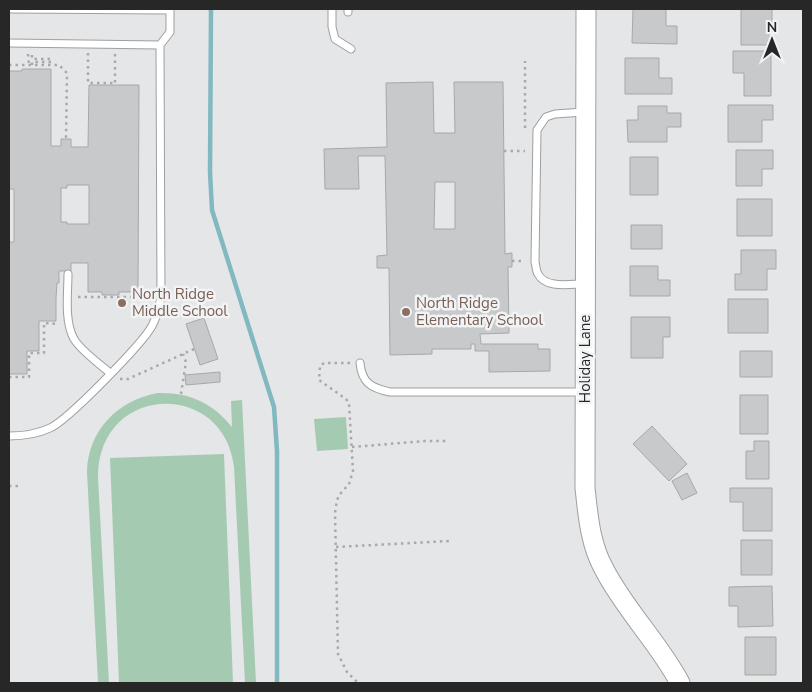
<svg xmlns="http://www.w3.org/2000/svg" width="812" height="692" viewBox="0 0 812 692" font-family="'Nunito Sans',sans-serif">
<rect width="100%" height="100%" fill="#e5e6e7"/>
<!-- green -->
<path fill="#a4cbb2" d="M158,393C189,392 213,403 232,427L231,401L242,400L256,683H245L234,467C224,379 98,383 98,477L109,683H98L87,472C88,430 118,400 158,393Z
M346,417L348,449L317,451L314,419Z
M224,454L233,683H119L110,458Z"/>
<g fill="none" stroke-linecap="round" stroke-linejoin="round">
<!-- stream -->
<path stroke="#82b8c0" stroke-width="4.5" d="M211,9L210,172L212,210L274,407L277,451V683"/>
</g>
<!-- building -->
<path fill="#c8c9ca" stroke="#a7a8a9" fill-rule="evenodd" d="M633,9H666V26H677V44L632,43Z
M741,9H772V45H741Z
M733,51H771V96H744V73H733Z
M625,58H659V78H672V94H625Z
M22,69H51V146H61V139H71V147H88L89,85H139L138,292H119V295H102V292H88V263H71V271H59V283H57L56,298V321H39V351H27V374H9V242H14V189H9V71H22ZM67,185H89V224H67V222H61V188H67Z
M433,82L434,133H455L454,82H503L505,254L512,253V267H508L509,333L480,334L481,344H538V349H550V371L489,372V351H475V344H471V349H432V354L390,355L389,268H377V256L387,255L385,156H358L359,189H325L324,149L387,147L386,83ZM435,182H455V229H434Z
M728,105H773V120H762V142H728Z
M638,106H667V113H681V127H667V142H628L627,120H638Z
M736,150H773V169H762V186H736Z
M630,157H658V195H630Z
M737,199H772V236H737Z
M631,225H662V249H631Z
M741,250H776V269H767V290H735V274H741Z
M630,266H658V280H670V296H630Z
M728,299H768V333H728Z
M631,317H670V337H663V358H631Z
M204,318L218,359L200,365L186,324Z
M740,351H772V377H740Z
M220,372V382L186,385L185,375Z
M740,395H768V434H740Z
M652,426L687,464L669,481L633,444Z
M754,441H769V479H746V451H754Z
M687,473L697,493L682,500L672,481Z
M730,488H772V531H743V502H730Z
M741,540H772V575H741Z
M772,586L773,626L738,627V606H729V587Z
M745,637H776V675H745Z"/>
<g fill="none" stroke-linecap="round" stroke-linejoin="round">
<defs>
<path id="lane" d="M9,9L170,10V32L160,45L161,297C159,307 157,317 152,326C142,344 68,420 50,428C37,434 23,436 9,436
M332,9V27L335,39L351,49
M348,12V9
M9,43L160,45
M68,274C68,293 64,321 74,339C82,352 99,363 110,373
M584,284C570,284 546,289 538,274C536,271 536,265 535,262L537,130L546,117L555,114L584,112
M360,363C362,383 371,388 390,392H584"/>
<path id="secondary" d="M586,9L585,488C588,515 590,544 604,569C625,610 659,643 680,683"/>
</defs>
<!-- lane casing -->
<use href="#lane" stroke="#9e9fa0" stroke-width="9"/>
<!-- secondary casing -->
<use href="#secondary" stroke="#9e9fa0" stroke-width="21"/>
<!-- path -->
<path stroke="#a9a9aa" stroke-width="2.5" stroke-dasharray="2.5 4" stroke-linecap="butt" d="M88,53V83H115
M28,54L29,65
M115,54V85
M9,65H59L67,73L66,139
M32,65V62H51V59H32V54
M525,128V61
M504,151H525
M512,261H524
M78,297H150
M350,363H324L320,366L319,380L346,399L349,403L353,471L349,484L340,494L337,500L335,513L338,654L347,672L358,683
M9,377H29V353H44V323L58,324
M120,379H128L194,349
M181,394L186,362L183,354
M352,447L425,441H449
M9,486H21
M336,547L449,541"/>
<!-- lane -->
<use href="#lane" stroke="#fff" stroke-width="7"/>
<!-- secondary -->
<use href="#secondary" stroke="#fff" stroke-width="19"/>
</g>
<!-- markers -->
<g fill="#8d6e63" stroke="#f2f3f4" stroke-width="2">
<circle cx="122" cy="303" r="5"/>
<circle cx="406" cy="312" r="5"/>
</g>
<g text-anchor="middle" dominant-baseline="central" stroke-width="5" stroke-linejoin="round" paint-order="stroke">
<!-- education labels -->
<g font-size="15" fill="#785e54" stroke="#f2f3f4" text-anchor="start">
<text x="132" y="294">North Ridge<tspan x="132" dy="17">Middle School</tspan></text>
<text x="416" y="303">North Ridge<tspan x="416" dy="17">Elementary School</tspan></text>
</g>
<!-- street labels -->
<g font-size="15" fill="#272728" stroke="#f2f3f4">
<text transform="translate(585 359) rotate(-90)">Holiday Lane</text>
</g>
</g>
<!-- border -->
<rect width="812" height="692" fill="none" stroke="#272728" stroke-width="20"/>
<!-- north arrow -->
<g transform="translate(772 40)" stroke="#f2f3f4" stroke-width="4" paint-order="stroke">
<path d="M0-4L9 19L0 12L-9 19Z" fill="#272728"/>
<text y="-8" font-size="14" font-weight="bold" text-anchor="middle" fill="#272728">N</text>
</g>
</svg>
